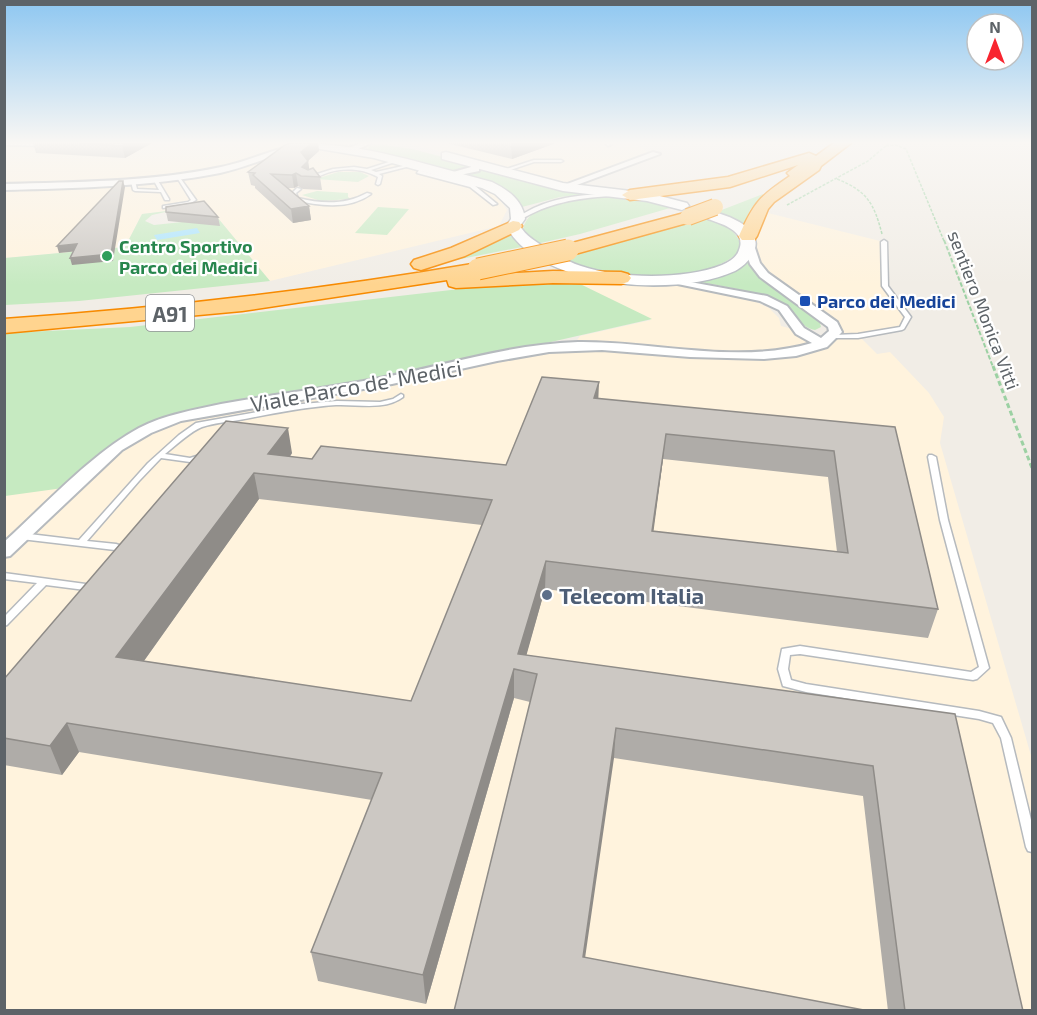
<svg xmlns="http://www.w3.org/2000/svg" width="1037" height="1015" viewBox="0 0 1037 1015" font-family="'Exo 2',sans-serif">
<rect width="100%" height="100%" fill="#f1ede6"/>
<!-- commercial -->
<path fill="#fff3dd" d="M5,143H284L350,151L434,173L496,194L507,210L499,226L270,281L208,206L142,214L125,247L5,258Z
M406,143H635L647,152L566,183Z
M764,212L884,242L885,286L908,317L902,328L859,336L877,354L890,352L929,393L944,417L940,443L1032,759V1010H5V481L117,447L177,418L573,346L580,336L651,320L576,282L670,284L750,299L769,308L779,318L781,326L800,331L823,343L833,325L764,275L749,245Z"/>
<!-- green -->
<path fill="#c6eac1" fill-rule="evenodd" d="M378,144L412,149L470,164L472,168L450,171L366,150L370,146Z
M482,168L590,194L560,197L522,207L504,189L461,174L473,173Z
M338,172H360L369,176L358,182L316,179Z
M317,191L348,193V197L351,199L321,201L302,195Z
M763,194L750,210L743,226L714,213Z
M622,197L677,206L580,234L536,244L523,230C529,196 595,197 622,197Z
M208,206L270,281L79,301L5,305V258L125,247L142,214ZM170,211L182,222L154,225L145,221L152,215Z
M378,207L409,209L387,235L355,233Z
M708,216C724,223 733,228 741,244L738,253C702,283 630,282 586,269C578,267 569,262 561,258Z
M507,234L527,246L420,267Z
M748,261L758,275L813,317L820,323L821,327L815,330C798,327 795,310 779,303C751,289 719,286 689,280Z
M576,282L652,319L463,362L179,412L151,422L125,435L63,488L5,496V333L130,327L503,284Z"/>
<!-- water -->
<path fill="#a8e4ff" d="M197,228L200,233L157,240L154,235Z"/>
<g fill="none" stroke-linecap="round" stroke-linejoin="round">
<defs>
<path id="lane" d="M4,143L43,144L45,145L43,146L4,145Z
M605,143H609L611,145L608,146Z
M395,160L398,161L371,170L376,172L412,164L414,165L379,174L382,176L380,184L378,185L376,184L378,177C357,165 329,168 311,181L307,180L314,175L333,169L354,167L367,169Z
M534,160H561L563,161L561,162H534L504,172L500,171Z
M422,166L425,167L422,171L474,185L497,204L493,205L470,187L417,173Z
M178,175L196,200L189,204L163,208V206L188,202L191,200L176,176Z
M155,178L157,179L169,199V200H165L161,192L135,191L133,190L131,181L133,180L135,181L137,189L159,190L153,179Z
M297,188L301,189L296,193L298,198C322,204 345,205 367,193L371,194C349,210 320,206 294,200L292,193Z
M598,194H610L612,195L610,196C577,198 548,203 520,220L516,219C539,201 569,196 598,194Z
M884,240L887,242L888,286L911,317L904,329L902,330L858,338H831L830,337L833,335L858,334L900,327L905,317L882,286L881,242Z
M401,394L403,395V397C384,411 358,404 336,405C303,407 271,414 239,420C227,422 214,423 202,427C191,431 175,446 165,454L190,458L203,454L207,456L206,458L190,462L161,458L139,481L87,541L116,544L128,548L130,553L129,555H123L121,552L115,550L21,539L17,536L21,533L79,540L148,463L179,435L196,423L302,404L337,401L380,402L393,399Z
M929,455H932L936,457L948,520L989,668L977,679L973,680L800,654L790,655L788,669L791,680L806,684L979,711L1001,717L1011,738L1032,824V852L1028,851L1026,847L1001,738L993,723L979,719L806,692L783,686L778,669L782,649L800,646L971,672L979,667L940,520L928,457Z
M4,573L93,585L96,586L98,588L96,590L93,591L46,585L7,625L4,626V617L37,583L4,579Z"/>
<path id="street" d="M360,143H371L352,152L345,150Z
M296,145L300,147L299,149C272,155 247,167 220,173C149,187 76,188 4,190V184C77,182 150,182 221,167C247,162 270,150 296,145Z
M653,152L660,154L566,189L559,187Z
M475,161L479,164V171L450,177L446,174L471,167V164Z
M749,242L754,245L760,263L768,273L837,322L842,332L827,347L796,356L764,359L690,357L602,350L549,352L497,361L392,384L181,421L151,433L122,450L10,556L4,557V542C45,505 91,454 139,428C164,415 193,410 221,404C270,395 320,389 369,380C438,368 507,344 578,342C655,341 736,365 812,343L796,334L779,310L760,301L663,281V277L767,296L787,306L804,328L821,338L829,331L828,327L760,277L750,264L744,245Z"/>
<path id="secondary" d="M296,143C363,143 428,165 492,182C508,190 523,200 525,219L520,226C526,236 535,241 544,247C556,254 568,262 581,266C619,279 684,280 722,265C729,262 737,257 739,250C747,231 722,224 708,219L706,216L713,212C732,216 767,231 752,255C748,262 742,267 735,271C676,298 540,289 506,226L511,219L510,208L495,194L482,188L374,158L302,146Z
M446,152L563,183L648,193L687,203L689,206L682,210L647,201L563,191L442,159V153Z"/>
<path id="highway" d="M834,143H851L821,166L819,170L774,202L768,209L757,236L754,240H742L739,236C754,202 759,197 790,176L787,173L798,165L730,187L630,200L622,195L630,190L728,177L809,153L816,156Z
M688,212L694,213L697,217L694,221L568,256L561,254L559,250L561,246Z
M513,221L519,222L522,226L519,230L465,256L421,270L414,268L411,264L414,260L451,248Z
M478,263L485,265L488,269L485,273L479,275L553,271L621,272L628,274L631,278L628,282L621,284L553,283L456,288L449,286L447,280L242,311L4,333V319C163,308 321,290 478,263Z"/>
</defs>
<!-- lane casing -->
<use href="#lane" stroke="#b6babe" stroke-width="3"/>
<!-- street casing -->
<use href="#street" stroke="#b6babe" stroke-width="4"/>
<!-- secondary casing -->
<use href="#secondary" stroke="#b7bcc1" stroke-width="3"/>
<!-- highway casing -->
<use href="#highway" stroke="#f78a00" stroke-width="3"/>
<!-- path-far2 -->
<path stroke="#9cd1a3" stroke-width="1.5" stroke-dasharray="3 1.5" stroke-linecap="butt" d="M886,146L896,145L906,149L944,241
M837,179C867,191 874,203 882,234
M787,205L868,161L889,143"/>
<!-- path-far1 -->
<path stroke="#9cd1a3" stroke-width="2" stroke-dasharray="4.5 2" stroke-linecap="butt" d="M944,240L993,367"/>
<!-- path -->
<path stroke="#9cd1a3" stroke-width="3" stroke-dasharray="5 3" stroke-linecap="butt" d="M993,366L1032,468"/>
<!-- lane -->
<use href="#lane" fill="#fff" fill-rule="evenodd"/>
<!-- street -->
<use href="#street" fill="#fff" fill-rule="evenodd"/>
<!-- secondary -->
<use href="#secondary" fill="#fff" fill-rule="evenodd"/>
<!-- highway -->
<use href="#highway" fill="#ffd48f" fill-rule="evenodd"/>
<defs>
<path id="highway-bridge-far1" d="M688,217L715,207"/>
<path id="highway-bridge" d="M478,269L568,250"/>
</defs>
<!-- highway-bridge-far1 casing -->
<use href="#highway-bridge-far1" stroke="#f78a00" stroke-width="18" stroke-linecap="butt"/>
<!-- highway-bridge casing -->
<use href="#highway-bridge" stroke="#f78a00" stroke-width="23" stroke-linecap="butt"/>
<!-- highway-bridge-far1 -->
<use href="#highway-bridge-far1" stroke="#ffd48f" stroke-width="16"/>
<!-- highway-bridge -->
<use href="#highway-bridge" stroke="#ffd48f" stroke-width="21"/>
</g>
<!-- wall -->
<path fill="#afaca8" fill-rule="evenodd" d="M33,143H152L125,158L36,153Z
M446,143H556L512,159Z
M319,151L308,161L309,169L320,177L322,190L303,189L298,186L294,188H288L309,206L311,220L293,223L255,188V186L251,185L248,172Z
M166,212L218,217L220,226L168,221Z
M598,399L895,427L938,609L928,638L545,589L526,655L955,714L1023,1011H888L863,796L614,758L454,1011L530,702L514,698L426,1004L318,981L311,952L372,800L79,752L62,775L4,765V679L226,421L292,453L290,457L312,459L506,465ZM663,459L828,477L837,552L653,531ZM259,499L482,525L411,701L144,661Z"/>
<!-- shaded-wall -->
<path fill="#8f8c88" d="M127,143H152L125,158L122,146Z
M312,143H318L319,151L303,165L301,152Z
M513,143H556L512,159L511,144Z
M308,161L310,174L302,167Z
M296,173L298,186L294,188L292,175Z
M123,181L125,187L113,261L72,265L70,258Z
M309,206L311,220L293,223L291,209Z
M77,244L79,251L59,253L57,246Z
M599,382L598,407L594,398Z
M288,428L292,453L276,475L268,454Z
M666,434L663,459L650,558L652,531Z
M254,473L259,499L126,686L116,657Z
M546,561L545,589L522,671L518,654Z
M514,669V698L426,1004L423,975Z
M67,723L79,752L62,775L50,746Z
M616,728L614,758L581,986L583,957Z"/>
<!-- building -->
<path fill="#ccc8c3" stroke="#8f8c88" stroke-width="1.5" fill-rule="evenodd" d="M79,143H127L122,146Z
M291,143H312L301,152L308,161L302,167L308,170L313,168L320,177L301,176L296,173L292,175L271,174L309,206L291,209L253,175L255,173L248,172L285,145Z
M119,181H123L111,254L70,258L77,244L57,246Z
M204,201L218,217L166,212V207Z
M542,377L599,382L594,398L895,427L938,609L546,561L518,654L955,714L1023,1011H905L873,766L616,728L583,957L869,1011H454L537,674L514,669L423,975L311,952L382,773L67,723L50,746L4,738V679L226,421L288,428L268,454L312,459L321,446L506,465ZM666,434L834,451L848,553L652,531ZM254,473L492,500L411,701L116,657Z"/>
<!-- sky -->
<linearGradient id="sky" x2="0" y2="1"><stop stop-color="#8ec7f1"/><stop offset="0.5" stop-color="#f9f7f4"/><stop offset="1" stop-color="#f9f7f4" stop-opacity="0"/></linearGradient>
<rect width="1037" height="285" fill="url(#sky)"/>
<!-- markers -->
<circle fill="#2e9e5b" stroke="#fff" stroke-width="2" cx="107" cy="256" r="6"/>
<rect fill="#1a4fb4" stroke="#fff" stroke-width="2" x="799" y="295" width="12" height="12" rx="3"/>
<circle fill="#5c6f8a" stroke="#fff" stroke-width="2" cx="547" cy="595" r="6"/>
<g text-anchor="middle" dominant-baseline="central" stroke-width="4.5" stroke-linejoin="round" paint-order="stroke">
<!-- far-leisure labels -->
<g font-size="18" font-weight="bold" fill="#27864d" stroke="#fff" text-anchor="start">
<text x="119" y="246">Centro Sportivo<tspan x="119" dy="21">Parco dei Medici</tspan></text>
</g>
<!-- far-transit labels -->
<g font-size="18" font-weight="bold" fill="#164399" stroke="#fff" text-anchor="start">
<text x="817" y="301">Parco dei Medici</text>
</g>
<!-- far-street labels -->
<g font-size="18" fill="#5d6368" stroke="#fff">
<text transform="translate(984 310) rotate(69)">sentiero Monica Vitti</text>
</g>
<!-- shield labels -->
<rect fill="#fff" stroke="#8e9295" stroke-width="1.5" x="146" y="295" width="48" height="36" rx="4.5"/>
<g font-size="21" font-weight="bold" fill="#5d6368">
<text x="170" y="313">A91</text>
</g>
<!-- street labels -->
<g font-size="22" fill="#5d6368" stroke="#fff">
<text transform="translate(356 385) rotate(-10)">Viale Parco de' Medici</text>
</g>
<!-- service labels -->
<g font-size="22" font-weight="bold" fill="#4e5e75" stroke="#fff" text-anchor="start">
<text x="559" y="595">Telecom Italia</text>
</g>
</g>
<!-- border -->
<rect width="1037" height="1015" fill="none" stroke="#5d6368" stroke-width="12"/>
<!-- north arrow -->
<g transform="translate(995 42)"><circle r="28" fill="#ffffff" stroke="#bec1c3" stroke-width="1.5"/>
<path d="M0-4.5L10 22L0 15L-10 22Z" fill="#f8252f"/>
<text y="-9" font-size="16" font-weight="bold" text-anchor="middle" fill="#5d6368">N</text>
</g>
</svg>
